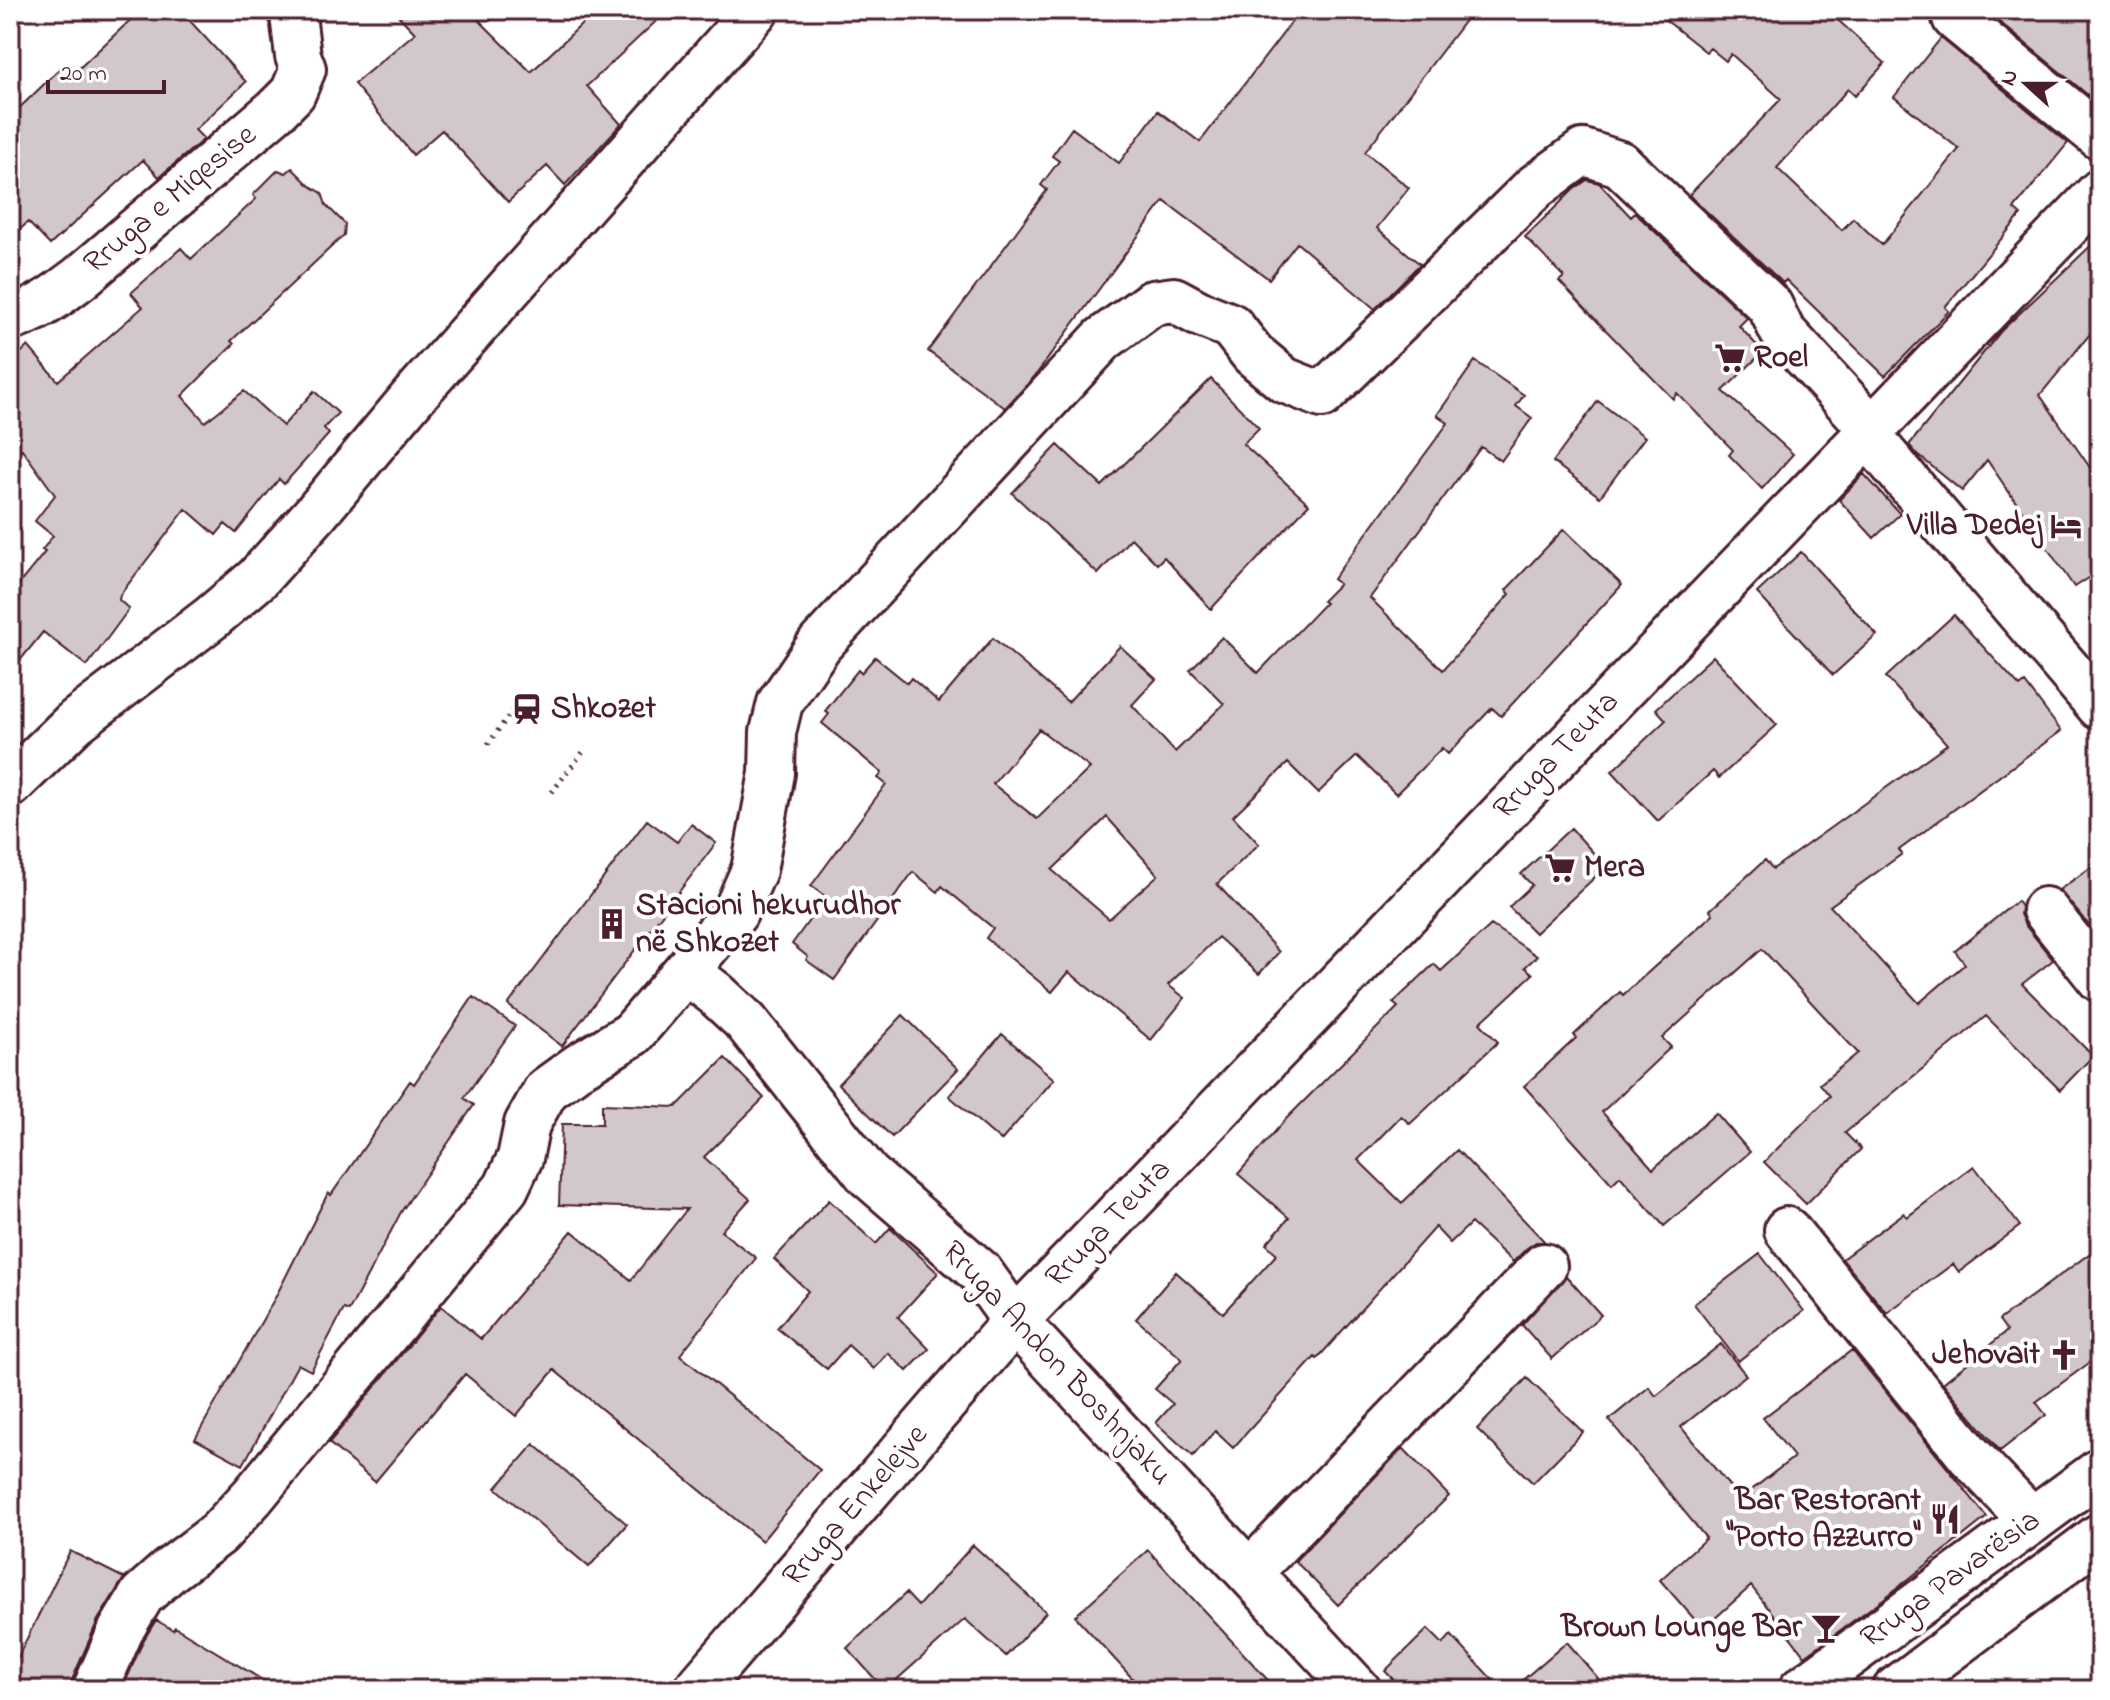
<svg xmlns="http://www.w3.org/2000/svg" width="2110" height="1700" viewBox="0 0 2110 1700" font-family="'Indie Flower',sans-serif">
<rect width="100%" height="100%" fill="#fff"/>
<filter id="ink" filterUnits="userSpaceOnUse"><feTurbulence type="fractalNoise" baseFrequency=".0125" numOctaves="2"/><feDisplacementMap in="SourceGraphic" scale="16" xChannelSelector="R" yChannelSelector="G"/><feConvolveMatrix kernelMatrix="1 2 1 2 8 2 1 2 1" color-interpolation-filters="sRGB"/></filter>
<g filter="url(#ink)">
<!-- building -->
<path fill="#d2c7cb" stroke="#4a1f2b" stroke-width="2" fill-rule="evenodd" d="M141,10H180L246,82L195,130L204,139L159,177L143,160L50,245L28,222L10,239V117L64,65L73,74Z
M393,10H469L531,72L597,10H668L587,86L621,124L565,185L547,166L508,202L442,130L413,155L354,84L415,33Z
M1301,10H1473L1365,152L1409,188L1377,228L1420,264L1375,309L1297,243L1269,279L1164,201L1035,376L1005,408L928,351L1047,190L1041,185L1059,161L1052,156L1072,128L1119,163L1158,111L1200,142Z
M1653,10H1827L1885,63L1855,96L1848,89L1777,168L1842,230L1853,218L1882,245L1959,149L1894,97L1941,38L2068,143L2014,209L2021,215L1945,307L1949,311L1885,376L1786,280L1783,283L1689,195L1781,99L1731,54L1726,61L1710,48L1706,52Z
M1985,10H2087L2100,21V105Z
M292,168L309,185L322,193L326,205L345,224L344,235L231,341L234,344L182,396L205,422L244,391L283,426L314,391L338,413L324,428L329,434L284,484L279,479L236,533L225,524L216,535L186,509L120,595L119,600L129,609L87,666L43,632L10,673V595L45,552L42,550L53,536L35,521L55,495L22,449L10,456V363L28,346L58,381L143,307L131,293L181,248L191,259L256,199L253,195L278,170L286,173Z
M1587,180L1599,183L1631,217L1635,213L1747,318L1739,326L1763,352L1723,391L1793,454L1762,489L1729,455L1733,450L1677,393L1673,399L1597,321L1559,281L1564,277L1525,237L1573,190Z
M2100,237V322L2040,395L2100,482V570L2074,587L1987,460L1962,491L1918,455L1909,445L2001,331Z
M1475,361L1524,395L1516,406L1532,418L1501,461L1481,447L1370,598L1443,670L1510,594L1506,590L1564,529L1622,585L1501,716L1492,708L1448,754L1442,748L1396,794L1357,756L1318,793L1288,763L1233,816L1259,844L1217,884L1279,952L1259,974L1218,937L1168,985L1185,998L1151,1040L1069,972L1052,992L986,938L993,928L942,886L938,892L913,872L834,980L806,960L808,957L792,944L826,897L811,886L886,784L878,778L882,773L822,723L829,714L825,711L858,670L861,673L875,657L907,683L911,678L939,702L993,638L1068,702L1120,646L1156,679L1132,705L1175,752L1224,704L1190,670L1222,637L1258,673L1325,603L1322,601L1339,584L1333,579L1448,423L1437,415ZM1039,729L1090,768L1037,819L993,784ZM1107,817L1158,875L1109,919L1052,870Z
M1211,379L1259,428L1243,444L1309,504L1211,609L1164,557L1157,564L1131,538L1098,574L1012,493L1058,445L1102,486Z
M1598,401L1645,437L1600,497L1553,462Z
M1864,474L1900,514L1874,538L1839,500Z
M1801,552L1877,635L1833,675L1757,593Z
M1954,615L2020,687L2025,683L2061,731L1899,850L1902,854L1830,906L1919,1003L1965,964L1955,951L2017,901L2021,907L2020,914L2025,925L2053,960L2022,984L2093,1056L2060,1090L1986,1016L1845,1133L1861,1149L1806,1204L1764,1162L1830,1096L1820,1084L1858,1053L1762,949L1662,1038L1671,1047L1602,1112L1653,1169L1716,1113L1750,1152L1664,1226L1620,1176L1612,1184L1524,1086L1576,1038L1574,1035L1620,992L1623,995L1713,914L1710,910L1765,860L1773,869L1947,744L1886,677Z
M1713,656L1777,725L1719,778L1713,771L1658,821L1612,771L1666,720L1656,709Z
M647,820L677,842L691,824L716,843L562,1046L508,1005Z
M1571,828L1606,867L1535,933L1509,907L1532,885L1521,874Z
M2100,861V925L2093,930L2059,890Z
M1491,925L1537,956L1525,967L1533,974L1480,1023L1498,1042L1410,1124L1401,1116L1358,1160L1402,1203L1457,1150L1545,1242H1536L1527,1248L1513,1262L1471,1223L1450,1243L1435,1227L1317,1359L1315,1357L1233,1448L1215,1431L1193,1456L1156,1423L1173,1404L1155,1389L1182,1359L1136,1319L1176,1272L1223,1313L1277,1254L1266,1244L1289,1218L1238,1174L1286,1119L1398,1007L1393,1003L1434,964L1441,971Z
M473,997L515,1026L464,1098L474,1105L401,1212L349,1311L344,1309L311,1371L298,1364L243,1465L195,1439L276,1296L328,1193L331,1195L410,1081L414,1084Z
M903,1015L958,1069L892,1137L838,1084Z
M1002,1034L1054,1079L1001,1141L949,1096Z
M725,1058L764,1098L704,1157L750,1199L721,1231L756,1258L680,1355L820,1470L762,1541L554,1370L516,1416L465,1374L375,1482L329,1443L441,1306L481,1339L572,1231L631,1280L687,1209L559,1205L562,1124H602V1104L676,1107Z
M1974,1166L2020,1226L1959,1272L1953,1264L1887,1313L1842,1259L1904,1213L1907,1217Z
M829,1200L876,1244L890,1228L938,1273L898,1317L929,1349L907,1371L888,1353L874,1369L848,1345L827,1369L777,1328L808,1291L774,1259Z
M2100,1246V1355L2036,1402L2046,1415L2000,1451L1943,1383L2007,1331L1999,1320Z
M1760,1254L1804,1311L1738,1361L1694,1304Z
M1566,1276L1601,1315L1552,1359L1522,1325Z
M1721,1344L1746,1375L1681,1427L1740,1499L1794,1457L1763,1418L1852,1350L1987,1517L1886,1597L1805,1656L1751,1586L1703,1629L1660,1580L1706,1538L1609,1420L1649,1387L1656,1396Z
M1527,1378L1583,1432L1533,1483L1477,1429Z
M534,1444L627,1524L589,1567L496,1488Z
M1403,1448L1449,1496L1338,1605L1295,1561Z
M973,1545L1046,1612L1006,1656L965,1619L885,1690L847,1648L906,1593L918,1606Z
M1148,1550L1277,1690H1143L1075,1616Z
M70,1551L124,1578L98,1620L72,1680L70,1690H31L10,1679V1673Z
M156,1620L173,1630L175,1627L279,1690H122L143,1641Z
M1428,1629L1443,1644L1451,1635L1502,1690H1403L1385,1671Z
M1567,1642L1608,1690H1511Z"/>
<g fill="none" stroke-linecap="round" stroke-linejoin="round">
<defs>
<path id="minor" d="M1955,18L2100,137
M10,318C38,311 57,295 80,278L276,110L293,93L303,69L298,56L293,15L297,10
M10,785L75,722L211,618L257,579L317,512L412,398L756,10
M2045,910L2100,979
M686,971L716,994L746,1022L868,1175L980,1272L1015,1321L1358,1690
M1787,1230L1969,1455L2032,1521
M1249,1573L1544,1266
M95,1690L121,1630L142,1595L169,1571L218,1534L253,1496L506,1188L520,1158L527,1124L546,1090L579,1066L632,1034L735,913L754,870L772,773L773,732L780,703L820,644L1103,339L1152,303L1174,300L1198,313L1231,326L1253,354L1284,380L1322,395L1535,187L1583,152L1620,164L1770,306L1782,331L1862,418L1866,433L2100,707
M696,1690L1015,1321L2100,192"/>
<path id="major" d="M1801,1690L2100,1471
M1895,1690L2100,1536"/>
</defs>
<!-- minor casing -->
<use href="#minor" stroke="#4a1f2b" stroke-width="50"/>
<!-- major casing -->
<use href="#major" stroke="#4a1f2b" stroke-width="50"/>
<!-- path -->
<path stroke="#4a1f2b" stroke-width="5" stroke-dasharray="2 6" stroke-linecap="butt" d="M488,744L522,698
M552,792L586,748"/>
<!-- minor -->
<use href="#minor" stroke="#fff" stroke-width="44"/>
<!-- major -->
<use href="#major" stroke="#fff" stroke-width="44"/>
</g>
</g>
<!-- icons -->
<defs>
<symbol id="supermarket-bare" viewBox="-9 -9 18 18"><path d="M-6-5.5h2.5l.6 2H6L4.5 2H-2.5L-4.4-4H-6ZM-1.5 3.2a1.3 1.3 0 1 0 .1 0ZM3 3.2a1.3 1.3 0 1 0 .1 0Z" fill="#4a1f2b" stroke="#fff" stroke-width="2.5" paint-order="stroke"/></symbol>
<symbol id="hotel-bare" viewBox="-9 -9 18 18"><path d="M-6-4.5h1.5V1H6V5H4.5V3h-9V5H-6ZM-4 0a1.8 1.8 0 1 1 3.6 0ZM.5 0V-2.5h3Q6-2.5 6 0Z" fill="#4a1f2b" stroke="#fff" stroke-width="2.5" paint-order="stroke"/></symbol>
<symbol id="station-bare" viewBox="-9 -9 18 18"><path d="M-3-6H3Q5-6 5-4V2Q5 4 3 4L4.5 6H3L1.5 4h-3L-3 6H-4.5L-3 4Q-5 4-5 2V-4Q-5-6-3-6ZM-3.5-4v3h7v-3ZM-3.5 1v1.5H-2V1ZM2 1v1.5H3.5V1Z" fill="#4a1f2b" stroke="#fff" stroke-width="2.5" paint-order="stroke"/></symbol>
<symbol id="building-bare" viewBox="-9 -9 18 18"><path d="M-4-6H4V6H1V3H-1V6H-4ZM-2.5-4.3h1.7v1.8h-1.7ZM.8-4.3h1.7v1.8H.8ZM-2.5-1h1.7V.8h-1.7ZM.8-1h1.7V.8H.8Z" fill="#4a1f2b" stroke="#fff" stroke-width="2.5" paint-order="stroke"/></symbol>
<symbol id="church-bare" viewBox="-9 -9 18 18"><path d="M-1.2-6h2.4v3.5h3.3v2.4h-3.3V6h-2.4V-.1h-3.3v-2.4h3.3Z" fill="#4a1f2b" stroke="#fff" stroke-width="2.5" paint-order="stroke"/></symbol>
<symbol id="restaurant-bare" viewBox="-9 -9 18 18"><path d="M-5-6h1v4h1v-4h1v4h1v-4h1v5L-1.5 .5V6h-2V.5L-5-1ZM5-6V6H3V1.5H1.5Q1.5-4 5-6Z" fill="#4a1f2b" stroke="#fff" stroke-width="2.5" paint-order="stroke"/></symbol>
<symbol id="bar-bare" viewBox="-9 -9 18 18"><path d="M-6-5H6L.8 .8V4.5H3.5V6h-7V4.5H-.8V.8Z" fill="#4a1f2b" stroke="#fff" stroke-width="2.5" paint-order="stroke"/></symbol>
</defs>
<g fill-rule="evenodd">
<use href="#supermarket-bare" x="1708" y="336" width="44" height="44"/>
<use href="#hotel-bare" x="2044" y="504" width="44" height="44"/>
<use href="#station-bare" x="505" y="687" width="44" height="44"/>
<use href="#supermarket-bare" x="1538" y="846" width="44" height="44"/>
<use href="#building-bare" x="590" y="902" width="44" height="44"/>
<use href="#church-bare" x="2042" y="1333" width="44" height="44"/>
<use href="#restaurant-bare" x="1923" y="1497" width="44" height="44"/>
<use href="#bar-bare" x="1804" y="1606" width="44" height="44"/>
</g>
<g text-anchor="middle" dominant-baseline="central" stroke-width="8" stroke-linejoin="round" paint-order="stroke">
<!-- street labels -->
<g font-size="32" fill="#4a1f2b" stroke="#fff">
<text transform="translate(171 200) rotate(-40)">Rruga e Miqesise</text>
<text transform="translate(1557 756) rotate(-46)">Rruga Teuta</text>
<text transform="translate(1109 1224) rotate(-46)">Rruga Teuta</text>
<text transform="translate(1056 1364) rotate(47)">Rruga Andon Boshnjaku</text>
<text transform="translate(856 1506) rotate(-49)">Rruga Enkelejve</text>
<text transform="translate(1951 1580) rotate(-36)">Rruga Pavarësia</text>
</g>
<!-- poi labels -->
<g font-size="32" font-weight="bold" fill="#4a1f2b" stroke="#fff" text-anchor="start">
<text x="1754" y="358">Roel</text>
<text x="2042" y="526" text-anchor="end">Villa Dedej</text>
<text x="551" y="709">Shkozet</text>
<text x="1584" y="868">Mera</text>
<text x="636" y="906">Stacioni hekurudhor<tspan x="636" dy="37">në Shkozet</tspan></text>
<text x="2040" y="1355" text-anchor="end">Jehovait</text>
<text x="1921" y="1501" text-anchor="end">Bar Restorant<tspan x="1921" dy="37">"Porto Azzurro"</tspan></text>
<text x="1802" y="1628" text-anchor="end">Brown Lounge Bar</text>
</g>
</g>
<!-- margin -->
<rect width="2110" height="1700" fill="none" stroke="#fff" stroke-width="40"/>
<rect x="20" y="20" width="2070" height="1660" fill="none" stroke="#4a1f2b" stroke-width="3" filter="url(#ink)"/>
<!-- north arrow -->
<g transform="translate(2026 84) rotate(291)" stroke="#ffffff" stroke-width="6" paint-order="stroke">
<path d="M0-6L14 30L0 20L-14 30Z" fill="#4a1f2b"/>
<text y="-12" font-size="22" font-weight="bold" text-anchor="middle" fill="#4a1f2b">N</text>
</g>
<!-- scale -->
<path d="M48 80v12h116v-12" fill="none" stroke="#4a1f2b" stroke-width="4"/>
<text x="60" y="80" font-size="24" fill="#4a1f2b" stroke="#ffffff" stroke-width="6" paint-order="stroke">20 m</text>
</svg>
